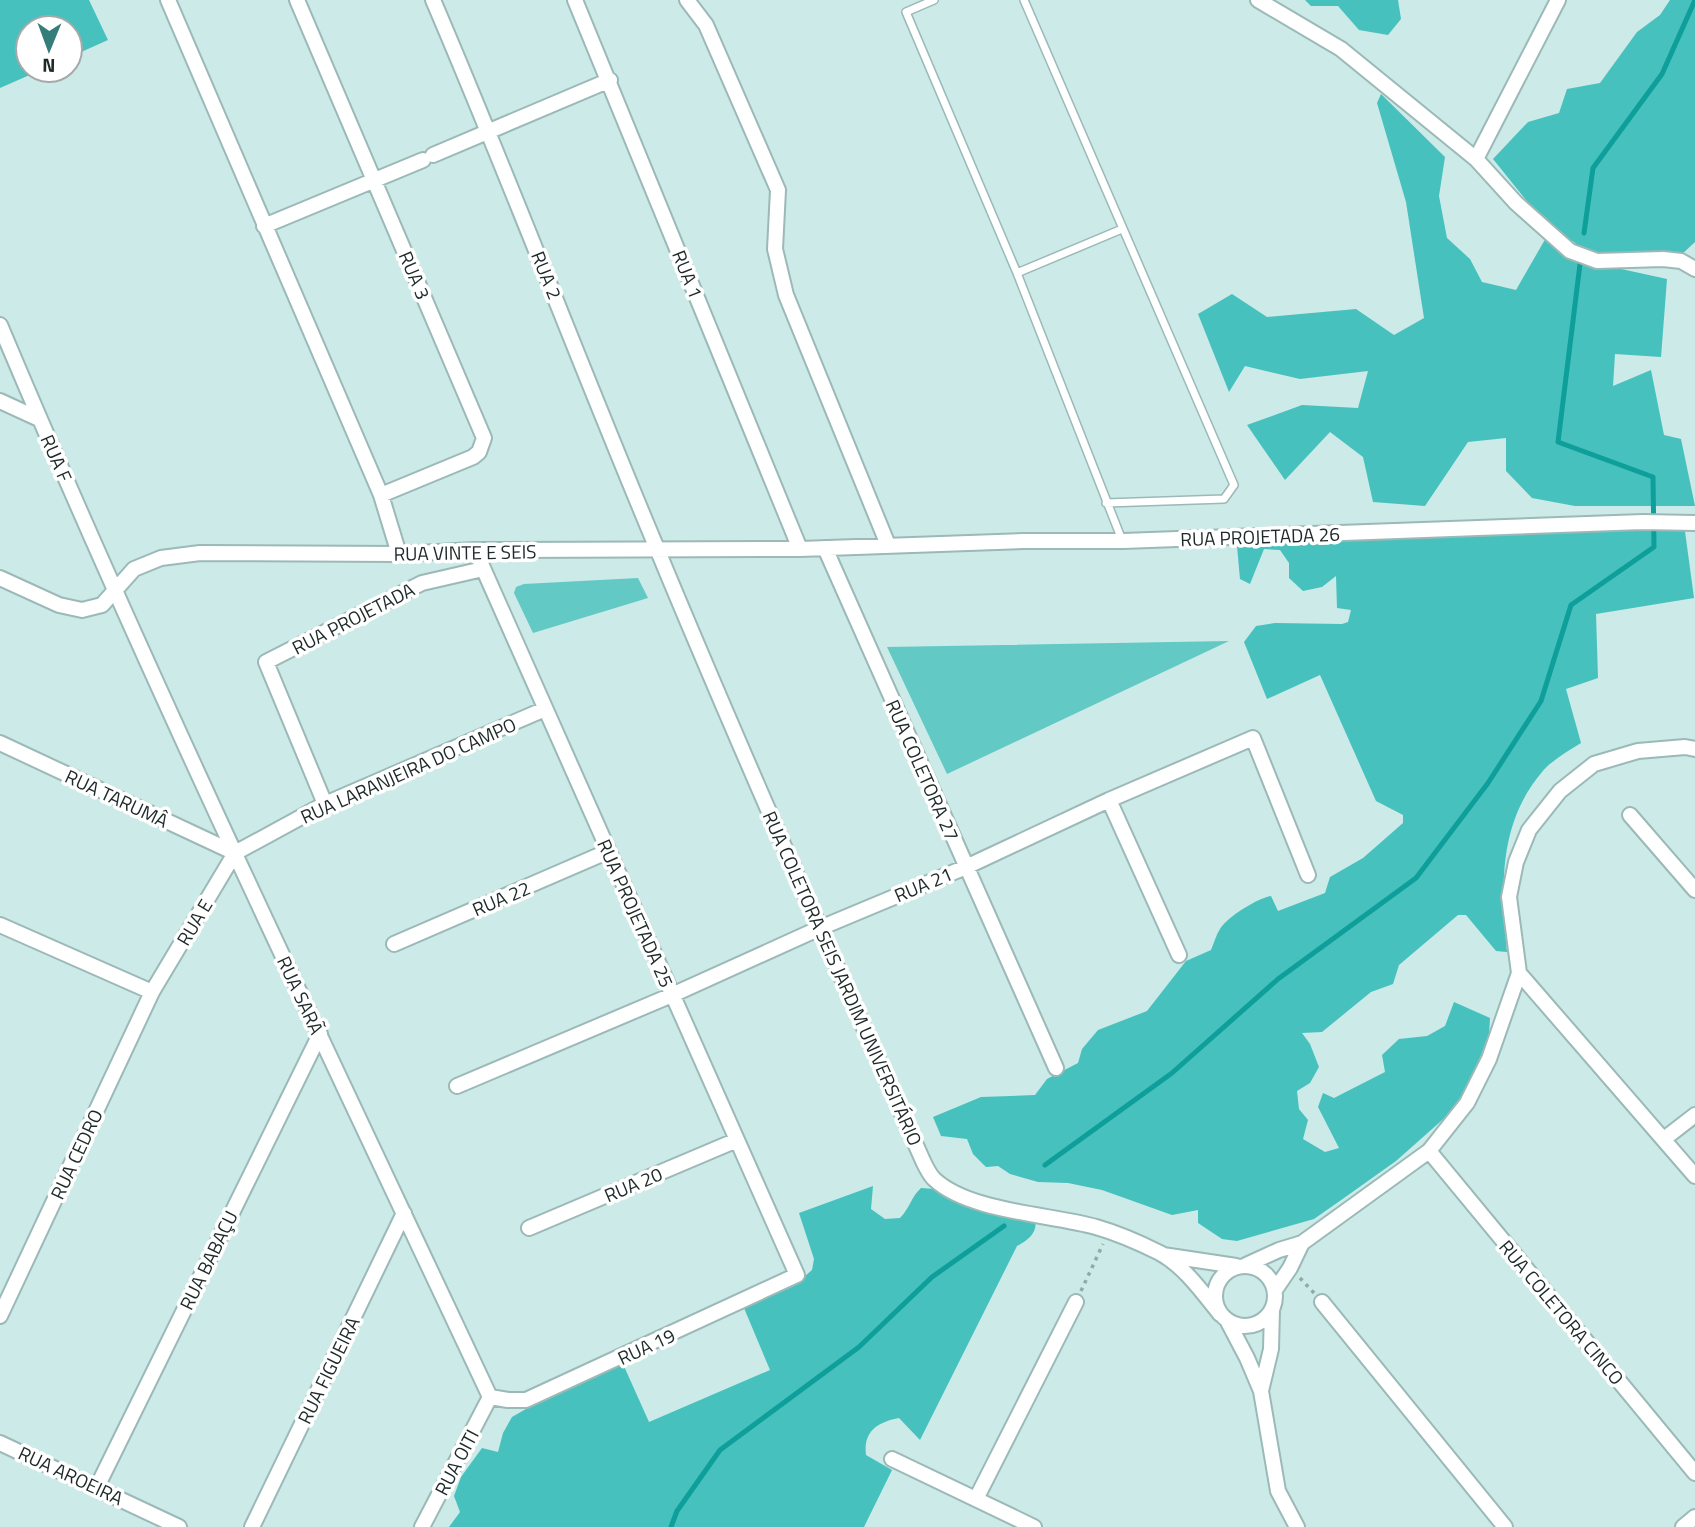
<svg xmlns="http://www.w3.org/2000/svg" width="1695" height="1527" viewBox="0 0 1695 1527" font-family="'Titillium Web',sans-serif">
<rect width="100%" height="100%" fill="#cbeae8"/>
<!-- green -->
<path fill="#63c9c5" d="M638,578L648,598L533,633L514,593L516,587L524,584Z
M1229,641L947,774L887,647Z"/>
<!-- forest -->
<path fill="#47c1bd" d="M0,0H89L108,40L70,57V28H28V70H41L0,88Z
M1305,0H1398L1401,19L1388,35L1359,30L1338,6H1311Z
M1670,0H1695V242L1680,256L1661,267L1603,265L1667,279L1661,357L1615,354L1613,386L1651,370L1664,435L1681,439L1695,506H1575L1532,498L1506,471V438L1468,442L1425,506L1373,502L1363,457L1330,432L1285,480L1247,425L1302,405L1358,408L1368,371L1300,379L1245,366L1229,392L1198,314L1232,294L1267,317L1356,309L1394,335L1424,318L1406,202L1377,103L1381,94L1445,157L1439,196L1447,238L1470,259L1482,282L1516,290L1547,236L1592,261L1574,242L1550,230L1493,159L1528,122L1559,113L1567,89L1600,83L1637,32L1660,15Z
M1684,524L1694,598L1596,614L1598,678L1566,689L1581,743C1568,751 1552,760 1542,772C1498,824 1501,887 1507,952L1496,951L1466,915H1458L1399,965L1393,984L1371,992L1322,1032L1302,1033L1310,1044L1319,1067L1310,1083L1297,1091L1299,1109L1308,1120L1303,1139L1325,1152L1339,1148L1318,1107L1323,1093L1334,1098L1385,1072L1382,1055L1399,1039L1427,1036L1445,1026L1454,1002L1490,1018L1489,1035L1469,1085L1449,1114L1396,1161L1344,1198L1314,1219L1237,1241L1222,1239L1198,1223V1210L1172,1215L1102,1190L1068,1183L1038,1182L1010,1174L998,1166L986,1167L973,1154L967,1139L941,1136L933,1117L981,1097L1035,1095L1047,1079L1078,1063L1082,1049L1098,1030L1147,1011L1186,961L1211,950C1214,943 1216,935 1220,929C1227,917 1258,898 1271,896L1278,911L1325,893L1330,877L1363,858L1403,823V815L1376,801L1320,675L1267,699L1244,642L1256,626L1275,623L1342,624L1348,622L1351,610L1337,608L1336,576L1322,587L1303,591L1289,578V563L1280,550L1264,549L1250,584L1240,579L1237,546L1242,538Z
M873,1186L871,1209L885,1219L900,1218C910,1208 911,1197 921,1188L935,1189L948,1196L1035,1217C1038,1232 1030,1239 1017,1246L920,1440L899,1418C878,1422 863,1431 866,1455L892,1470L864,1527H449L460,1512L454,1496L461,1477L482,1448L498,1452L503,1433L512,1417L545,1398L623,1364L649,1422L770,1370L744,1308L804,1277L812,1270L814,1259L799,1213Z"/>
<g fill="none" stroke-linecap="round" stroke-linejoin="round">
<!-- stream -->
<path stroke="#0e9f9b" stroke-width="5" d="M1584,233L1593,168L1662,74L1695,0
M1045,1165L1172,1073L1278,979L1416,878L1488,783L1541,701L1571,605L1654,547L1653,477L1558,442L1581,256
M671,1527L677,1511L720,1450L859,1347L932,1277L1004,1226"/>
<defs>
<path id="service" d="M934,0L906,12L1017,273L1122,540
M1024,0L1234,485L1224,499L1106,503
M1017,273L1122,229"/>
<path id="minor" d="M168,0L381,495L399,554
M297,0L484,438L479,452L473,457L381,495
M433,0C511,182 581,368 658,551C743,756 833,958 923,1161C926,1167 929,1174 934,1179C969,1212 1050,1214 1096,1227C1117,1233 1140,1243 1160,1253C1184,1266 1203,1293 1220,1314
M575,0L800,549
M687,0L706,25L778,190L775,249L786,295L888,545
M1258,0L1341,49L1476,159L1516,203L1570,251L1597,261L1663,259L1681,261L1695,269
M433,155L610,80
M1476,159L1558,0
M264,226L423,160
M0,325C152,687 323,1041 490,1397
M0,401L39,419
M825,548L1056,1068
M475,550L797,1275L526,1400H508L490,1397
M0,578L59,605L82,610L102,605L134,569L161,558L200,553L399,554L475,550L800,549L1024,541H1123L1643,522L1695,523
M0,743L235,853
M1109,800L1179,955
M325,804L266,662L422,583L483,569
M1630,815L1695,890
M235,853L325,804L545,709
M0,925L152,992
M394,944L609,851
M1519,973L1695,1176
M457,1086L672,995L820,928L966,867L1109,800L1253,738L1308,875
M1664,1139L1695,1115
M1429,1151L1695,1473
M529,1228L737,1140
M1163,1255L1236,1266
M1246,1265L1279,1250L1302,1243L1429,1151L1467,1103L1489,1059L1519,973L1509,897L1516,862L1529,830L1560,791L1594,764L1638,751L1685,747L1695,749
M1215 1296a30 30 0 1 1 60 0a30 30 0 1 1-60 0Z
M1275,1290L1290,1268L1302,1243
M1322,1302L1505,1527
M0,1316L152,992L235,853
M1227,1320L1247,1358L1261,1391L1278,1491L1297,1527
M1261,1391L1271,1349L1272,1310
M0,1443L179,1527
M892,1459L1034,1527
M97,1487L320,1034
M976,1499L1076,1302
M252,1527L404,1213
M422,1527L490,1397
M1683,1527L1695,1517"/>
</defs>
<!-- service casing -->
<use href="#service" stroke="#9bb9b7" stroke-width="10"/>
<!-- minor casing -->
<use href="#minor" stroke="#9bb9b7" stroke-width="18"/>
<!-- path -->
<path stroke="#91a9a7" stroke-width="3.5" stroke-dasharray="3.5 5" stroke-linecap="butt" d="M1300,1278L1314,1293
M1081,1291L1103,1244"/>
<!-- service -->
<use href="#service" stroke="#fff" stroke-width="7"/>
<!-- minor -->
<use href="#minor" stroke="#fff" stroke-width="14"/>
</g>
<g text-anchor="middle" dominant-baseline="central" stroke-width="7" stroke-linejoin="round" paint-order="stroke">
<!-- street labels -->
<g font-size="19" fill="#1d2928" stroke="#fff">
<text transform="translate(688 274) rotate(68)">RUA 1</text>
<text transform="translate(415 275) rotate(67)">RUA 3</text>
<text transform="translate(547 275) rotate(68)">RUA 2</text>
<text transform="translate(57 458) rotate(66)">RUA F</text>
<text transform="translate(1260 536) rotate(-2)">RUA PROJETADA 26</text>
<text transform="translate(465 552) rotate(-1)">RUA VINTE E SEIS</text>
<text transform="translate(353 618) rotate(-27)">RUA PROJETADA</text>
<text transform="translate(408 770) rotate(-24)">RUA LARANJEIRA DO CAMPO</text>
<text transform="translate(923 770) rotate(66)">RUA COLETORA 27</text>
<text transform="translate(117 798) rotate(25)">RUA TARUMÂ</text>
<text transform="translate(923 884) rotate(-23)">RUA 21</text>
<text transform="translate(501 898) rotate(-23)">RUA 22</text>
<text transform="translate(636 913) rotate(66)">RUA PROJETADA 25</text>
<text transform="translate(194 922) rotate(-59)">RUA E</text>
<text transform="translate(843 978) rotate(66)">RUA COLETORA SEIS JARDIM UNIVERSITÁRIO</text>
<text transform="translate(301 995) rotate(65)">RUA SARÃ</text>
<text transform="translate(76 1154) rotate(-65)">RUA CEDRO</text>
<text transform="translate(633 1184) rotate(-23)">RUA 20</text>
<text transform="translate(208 1260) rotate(-64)">RUA BABAÇU</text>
<text transform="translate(1562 1312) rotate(50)">RUA COLETORA CINCO</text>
<text transform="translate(646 1346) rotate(-25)">RUA 19</text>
<text transform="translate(328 1370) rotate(-64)">RUA FIGUEIRA</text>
<text transform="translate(456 1462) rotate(-62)">RUA OITI</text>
<text transform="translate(71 1475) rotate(25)">RUA AROEIRA</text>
</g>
</g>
<!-- north arrow -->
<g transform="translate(49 49) rotate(181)"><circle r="33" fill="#ffffff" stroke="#a5a9a9" stroke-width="2"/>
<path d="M0-5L12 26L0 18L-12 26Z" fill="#357d7a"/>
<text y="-10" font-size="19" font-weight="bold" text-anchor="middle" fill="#1d2928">N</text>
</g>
</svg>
